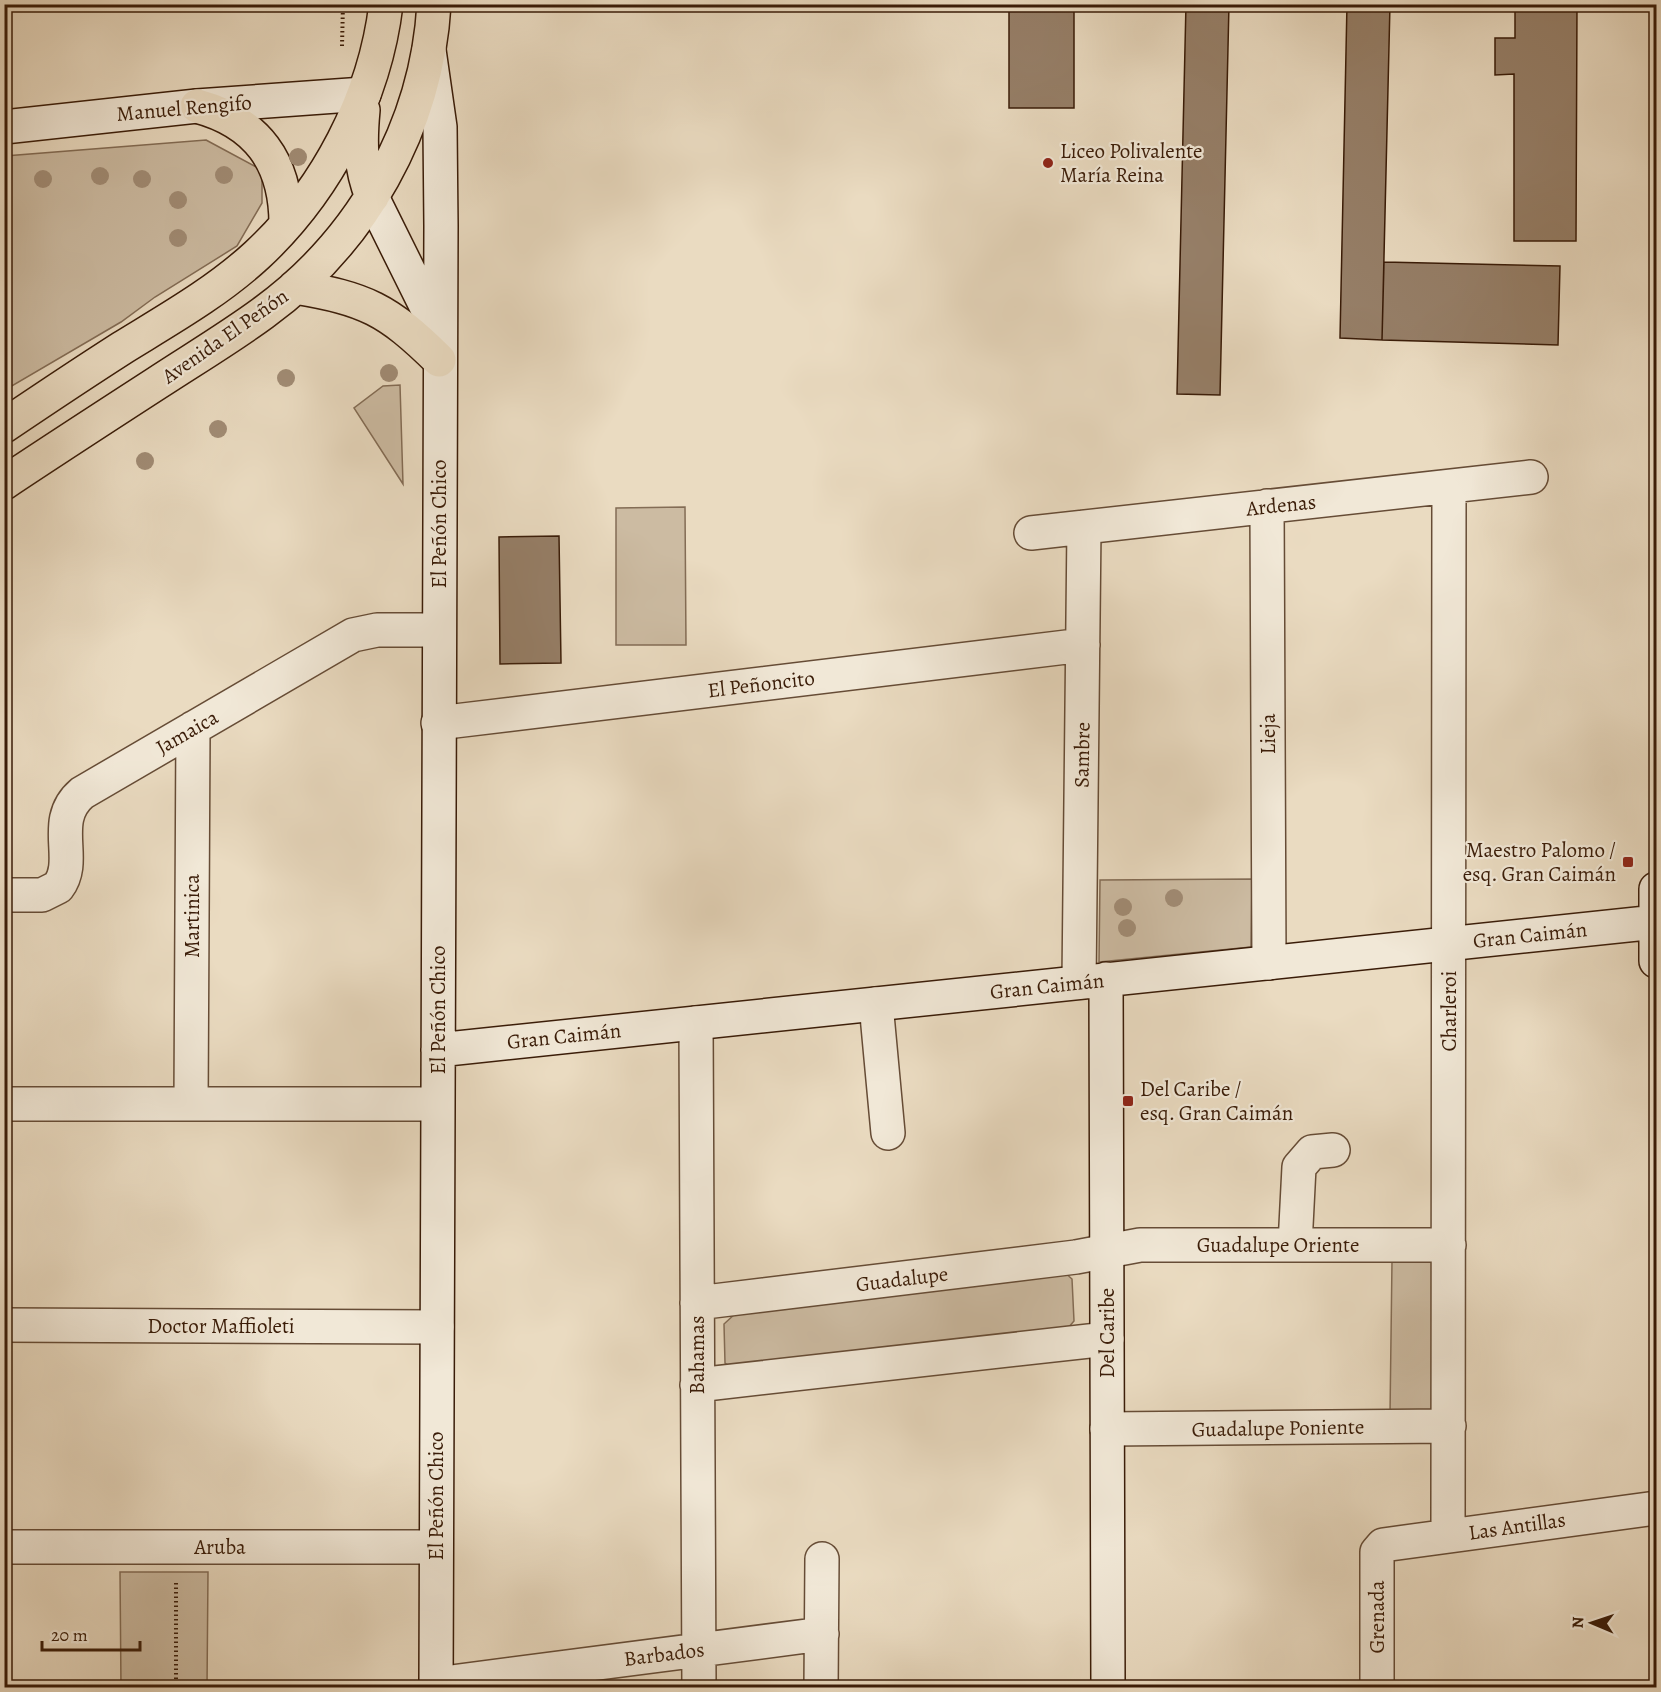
<svg xmlns="http://www.w3.org/2000/svg" width="1661" height="1692" viewBox="0 0 1661 1692" font-family="Alegreya,serif">
<rect width="100%" height="100%" fill="#eadbc1"/>
<filter id="stains"><feTurbulence type="fractalNoise" baseFrequency=".00333" numOctaves="4"/><feColorMatrix values="0 0 0 0 .2 0 0 0 0 .09 0 0 0 0 .02 0 0 0 .5 -.17"/></filter>
<radialGradient id="worn" r=".72"><stop offset=".6" stop-color="#630" stop-opacity="0"/><stop offset="1" stop-color="#630" stop-opacity=".3"/></radialGradient>
<!-- green -->
<path fill="#ccbba2" stroke="#836c55" stroke-width="1.5" d="M206,140L262,170V203L237,246L155,297L121,322L5,390V156Z
M400,385L403,484L354,408L383,386Z
M685,507L686,645H616V508Z
M1252,879L1251,947L1099,962L1100,880Z
M1392,1261H1440L1439,1407L1425,1415H1390Z
M1062,1270L1072,1279L1074,1321L1068,1328L732,1368L725,1363L724,1324L736,1313Z
M120,1572H208L207,1687H121Z"/>
<!-- building -->
<path fill="#967f68" stroke="#3a1c08" stroke-width="1.5" d="M1009,4H1074V108H1009Z
M1186,4H1229L1220,395L1177,394Z
M1347,4H1390L1382,340L1340,338Z
M1515,4H1577L1576,241H1514V74L1495,75V38H1515Z
M1384,262L1560,266L1558,345L1382,340Z
M559,536L561,663L500,664L499,537Z"/>
<g fill="none" stroke-linecap="round" stroke-linejoin="round">
<defs>
<path id="street" d="M1267,506L1269,963
M1031,533L1531,477
M438,723L1083,645
M4,895H42L58,887C79,860 49,821 82,793L353,635L377,630H439
M1079,982L1084,527
M876,1004L888,1133
M696,1023L699,1688
M4,1104H437
M191,1104L193,728
M1295,1245L1299,1167L1312,1152L1333,1150
M697,1303L1076,1257L1140,1245H1449
M4,1325L437,1327
M697,1385L1107,1339
M1107,1429L1449,1426
M1448,1535L1449,487
M4,1547H436
M436,1684L822,1634
M821,1688L822,1559
M1377,1688V1552L1383,1545L1656,1508"/>
<path id="secondary" d="M429,50L440,127L441,226L436,1688
M4,127L197,106L364,94
M372,197L435,324
M1656,889V961
M1106,979L1108,1688
M438,1050L1656,922"/>
<path id="primary" d="M197,106C257,122 286,162 286,224
M363,110C360,142 360,167 372,197
M295,287C366,299 387,309 439,360
M4,426C44,399 83,373 122,348C169,319 217,292 257,255C326,191 375,98 386,4
M4,483C55,449 106,416 157,383C192,360 229,338 263,313C362,241 427,127 434,4"/>
</defs>
<!-- street casing -->
<use href="#street" stroke="#664c36" stroke-width="36"/>
<!-- secondary casing -->
<use href="#secondary" stroke="#3a1c08" stroke-width="36"/>
<!-- primary casing -->
<use href="#primary" stroke="#3a1c08" stroke-width="36"/>
<!-- path -->
<path stroke="#3a1c08" stroke-width="4" stroke-dasharray="1.5 3" stroke-linecap="butt" d="M342,46L343,4
M176,1688V1580"/>
<!-- street -->
<use href="#street" stroke="#f1e8d7" stroke-width="33"/>
<!-- secondary -->
<use href="#secondary" stroke="#f1e8d7" stroke-width="33"/>
<!-- primary -->
<use href="#primary" stroke="#eadbc1" stroke-width="33"/>
</g>
<!-- trees -->
<g fill="#a18c75">
<circle cx="298" cy="157" r="9"/>
<circle cx="224" cy="175" r="9"/>
<circle cx="100" cy="176" r="9"/>
<circle cx="43" cy="179" r="9"/>
<circle cx="142" cy="179" r="9"/>
<circle cx="178" cy="200" r="9"/>
<circle cx="178" cy="238" r="9"/>
<circle cx="389" cy="373" r="9"/>
<circle cx="286" cy="378" r="9"/>
<circle cx="218" cy="429" r="9"/>
<circle cx="145" cy="461" r="9"/>
<circle cx="1174" cy="898" r="9"/>
<circle cx="1123" cy="907" r="9"/>
<circle cx="1127" cy="928" r="9"/>
</g>
<!-- markers -->
<g fill="#8f2418" stroke="#f1e8d7" stroke-width="2">
<circle cx="1048" cy="163" r="6"/>
<rect x="1622" y="856" width="12" height="12" rx="3"/>
<rect x="1122" y="1095" width="12" height="12" rx="3"/>
</g>
<g text-anchor="middle" dominant-baseline="central" stroke-width="4.5" stroke-linejoin="round" paint-order="stroke">
<!-- street labels -->
<g font-size="21" fill="#3a1c08" stroke="#f1e8d7">
<text transform="translate(184 108) rotate(-5)">Manuel Rengifo</text>
<text transform="translate(225 336) rotate(-35)">Avenida El Peñón</text>
<text transform="translate(1281 505) rotate(-6)">Ardenas</text>
<text transform="translate(439 524) rotate(-90)">El Peñón Chico</text>
<text transform="translate(761 684) rotate(-7)">El Peñoncito</text>
<text transform="translate(187 732) rotate(-30)">Jamaica</text>
<text transform="translate(1268 734) rotate(-90)">Lieja</text>
<text transform="translate(1082 755) rotate(-89)">Sambre</text>
<text transform="translate(192 916) rotate(-90)">Martinica</text>
<text transform="translate(1530 935) rotate(-6)">Gran Caimán</text>
<text transform="translate(1047 986) rotate(-6)">Gran Caimán</text>
<text transform="translate(438 1010) rotate(-90)">El Peñón Chico</text>
<text transform="translate(1449 1011) rotate(-90)">Charleroi</text>
<text transform="translate(564 1036) rotate(-6)">Gran Caimán</text>
<text x="1278" y="1245">Guadalupe Oriente</text>
<text transform="translate(902 1279) rotate(-7)">Guadalupe</text>
<text x="221" y="1326">Doctor Maffioleti</text>
<text transform="translate(1107 1333) rotate(-90)">Del Caribe</text>
<text transform="translate(697 1355) rotate(-90)">Bahamas</text>
<text transform="translate(1278 1428) rotate(-1)">Guadalupe Poniente</text>
<text transform="translate(436 1496) rotate(-90)">El Peñón Chico</text>
<text transform="translate(1517 1526) rotate(-8)">Las Antillas</text>
<text x="220" y="1547">Aruba</text>
<text transform="translate(1377 1617) rotate(-90)">Grenada</text>
<text transform="translate(664 1654) rotate(-7)">Barbados</text>
</g>
<!-- poi labels -->
<g font-size="21" fill="#3a1c08" stroke="#f1e8d7" text-anchor="start">
<text x="1060" y="151">Liceo Polivalente<tspan x="1060" dy="24">María Reina</tspan></text>
<text x="1616" y="850" text-anchor="end">Maestro Palomo /<tspan x="1616" dy="24">esq. Gran Caimán</tspan></text>
<text x="1140" y="1089">Del Caribe /<tspan x="1140" dy="24">esq. Gran Caimán</tspan></text>
</g>
</g>
<!-- margin -->
<rect width="1661" height="1692" fill="none" stroke="#eadbc1" stroke-width="24"/>
<rect x="6" y="6" width="1649" height="1680" fill="none" stroke="#3a1c08" stroke-width="3"/>
<rect x="12" y="12" width="1637" height="1668" fill="none" stroke="#3a1c08" stroke-width="1.5"/>
<!-- north arrow -->
<g transform="translate(1592 1623) rotate(272)" stroke="#f1e8d7" stroke-width="4.5" paint-order="stroke">
<path d="M0-4.5L10 22L0 15L-10 22Z" fill="#3a1c08"/>
<text y="-9" font-size="16" font-weight="bold" text-anchor="middle" fill="#3a1c08">N</text>
</g>
<!-- scale -->
<path d="M42 1641v9h98v-9" fill="none" stroke="#3a1c08" stroke-width="3"/>
<text x="51" y="1641" font-size="18" fill="#3a1c08" stroke="#f1e8d7" stroke-width="4.5" paint-order="stroke">20 m</text>
<rect width="100%" height="100%" filter="url(#stains)"/>
<rect width="100%" height="100%" fill="url(#worn)"/>
</svg>
